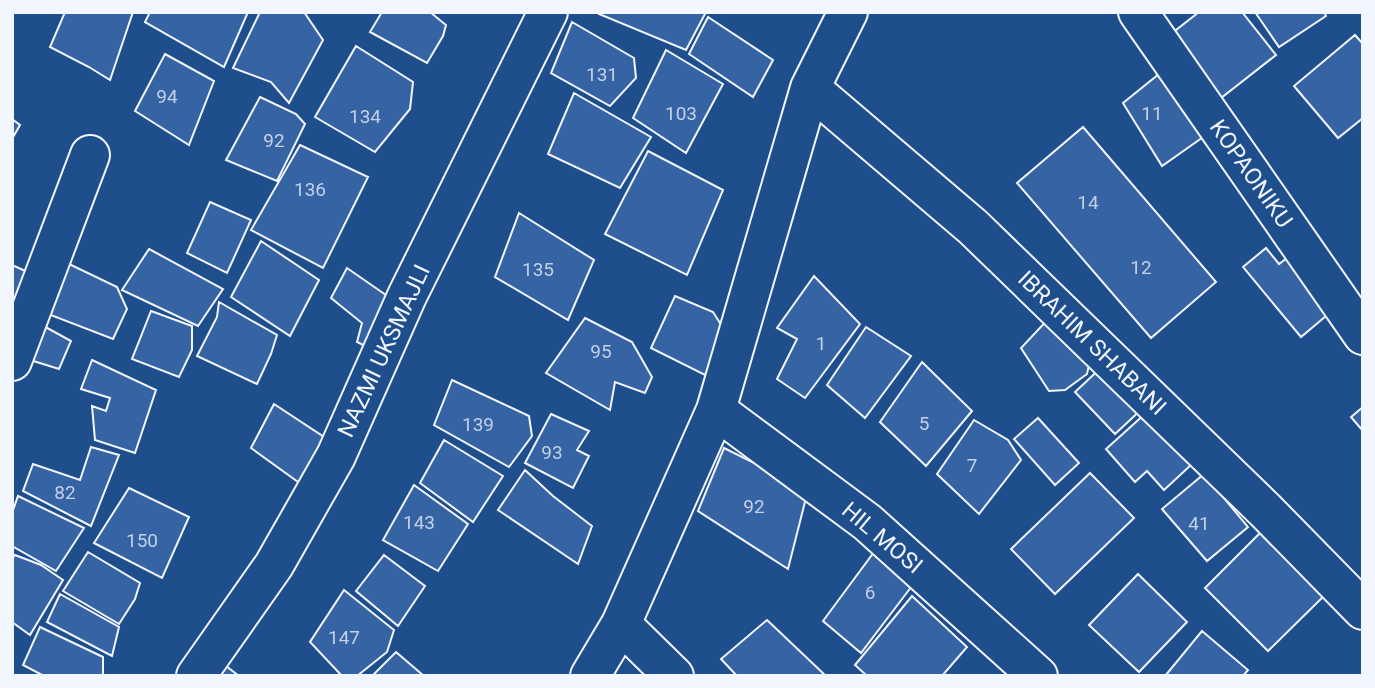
<svg xmlns="http://www.w3.org/2000/svg" width="1375" height="688" viewBox="0 0 1375 688" font-family="Roboto,sans-serif">
<rect width="100%" height="100%" fill="#1f4e8c"/>
<!-- building -->
<path fill="#3563a3" stroke="#f2f6ff" stroke-width="2" d="M65,12H133L110,80L89,67L50,47Z
M150,12H248L224,67L145,22Z
M260,12H304L323,40L289,103L271,82L233,68Z
M382,12H430L446,25L443,36L427,63L370,32Z
M600,12H706L686,50L599,14Z
M1199,12H1242L1276,55L1221,98L1171,34Z
M1255,12H1324L1326,16L1279,47Z
M708,17L773,60L753,97L689,54Z
M572,22L634,58L636,78L610,106L551,73Z
M1355,35L1363,44V118L1338,138L1294,86Z
M356,46L413,82L410,109L375,152L315,117Z
M666,50L723,84L686,153L633,118Z
M165,54L214,81L189,145L135,111Z
M1159,74L1206,135L1162,166L1123,103Z
M574,93L651,137L620,188L548,154Z
M260,97L296,114L305,124L277,181L226,160Z
M12,119L20,125L12,139Z
M1083,127L1216,282L1151,338L1017,183Z
M300,145L368,177L323,268L251,230Z
M648,151L723,190L687,275L605,234Z
M210,202L251,220L227,273L187,253Z
M519,213L594,260L568,320L495,277Z
M261,241L319,280L290,336L231,297Z
M1266,248L1279,264L1287,258L1332,311L1301,337L1243,267Z
M149,249L223,289L198,326L122,290Z
M67,263L117,287L127,309L113,339L48,314Z
M12,265L30,273L20,305L12,301Z
M347,268L396,302L375,351L357,342L362,323L331,298Z
M814,276L860,324L805,398L777,379L797,339L777,328Z
M675,296L713,312L727,334L705,375L651,348Z
M219,302L277,335L271,354L257,384L197,356L217,317Z
M151,311L192,326V350L179,377L132,359Z
M1052,315L1091,356L1087,374L1065,390L1049,391L1021,348Z
M585,318L632,342L652,377L645,393L615,382L610,410L546,373Z
M40,324L71,341L59,369L27,359Z
M866,327L911,356L865,418L827,385Z
M92,360L156,390L135,453L95,440L92,406L106,411L110,398L81,389Z
M922,362L972,411L926,466L880,422Z
M1104,365L1144,407L1115,434L1075,392Z
M452,380L529,416L532,436L509,467L434,425Z
M274,404L324,437L305,487L251,448Z
M1363,407V431L1351,417Z
M1146,413L1192,464L1164,490L1147,471L1135,482L1106,449Z
M551,414L589,431L577,450L589,456L573,488L525,463Z
M1038,418L1079,463L1055,485L1014,439Z
M974,420L1008,440L1021,460L979,514L937,474Z
M444,440L503,476L473,522L420,483Z
M91,447L119,455L91,526L23,491L33,464L80,480Z
M724,448L808,490L788,569L698,511Z
M525,470L553,496L592,526L578,564L498,510Z
M1090,473L1134,518L1055,594L1011,549Z
M1204,474L1248,527L1207,561L1162,509Z
M414,485L468,524L438,571L383,540Z
M129,488L189,517L162,578L94,543Z
M18,496L84,528L56,571L12,546V513Z
M1267,526L1330,590L1268,651L1205,588Z
M880,544L918,578L861,653L823,621Z
M88,552L140,583L135,599L119,624L63,591Z
M15,555L41,565L63,580L30,635L12,622V559Z
M384,555L425,586L398,626L356,591Z
M1138,574L1187,622L1139,672L1089,625Z
M344,590L394,630L387,652L357,676H342L310,642Z
M60,594L119,627L112,656L47,622Z
M912,596L967,647L942,676H867L855,665Z
M767,620L826,676H737L721,659Z
M40,627L103,657V676H44L23,665Z
M1202,631L1248,670L1243,676H1165Z
M396,652L424,676H372Z
M226,666L239,676H220Z"/>
<g fill="none" stroke-linecap="round" stroke-linejoin="round">
<defs>
<path id="street" d="M1138,12L1363,335
M810,88L973,227L1265,510L1363,610
M12,361L90,155
M716,410L867,522L1038,676
M621,624L674,676
M196,676L274,565L336,456L407,296L548,12
M590,676L621,624L716,410L810,88L848,12"/>
</defs>
<!-- street casing -->
<use href="#street" stroke="#f2f6ff" stroke-width="42"/>
<!-- street -->
<use href="#street" stroke="#1f4e8c" stroke-width="38"/>
</g>
<g text-anchor="middle" dominant-baseline="central" stroke-width="5" stroke-linejoin="round" paint-order="stroke">
<!-- number labels -->
<g font-size="19" fill="#c3d1e8">
<text x="602" y="74">131</text>
<text x="167" y="96">94</text>
<text x="681" y="113">103</text>
<text x="1152" y="113">11</text>
<text x="365" y="116">134</text>
<text x="274" y="140">92</text>
<text x="310" y="189">136</text>
<text x="1088" y="202">14</text>
<text x="1141" y="267">12</text>
<text x="538" y="269">135</text>
<text x="821" y="343">1</text>
<text x="601" y="351">95</text>
<text x="924" y="423">5</text>
<text x="478" y="424">139</text>
<text x="552" y="452">93</text>
<text x="972" y="465">7</text>
<text x="65" y="492">82</text>
<text x="754" y="506">92</text>
<text x="419" y="522">143</text>
<text x="1199" y="523">41</text>
<text x="142" y="540">150</text>
<text x="870" y="592">6</text>
<text x="344" y="637">147</text>
</g>
<!-- street labels -->
<g font-size="23" fill="#f2f6ff" stroke="#1f4e8c">
<text transform="translate(1251 174) rotate(55)">KOPAONIKU</text>
<text transform="translate(1092 343) rotate(44)">IBRAHIM SHABANI</text>
<text transform="translate(384 351) rotate(-65)">NAZMI UKSMAJLI</text>
<text transform="translate(882 538) rotate(40)">HIL MOSI</text>
</g>
</g>
<!-- border -->
<rect width="1375" height="688" fill="none" stroke="#f2f6ff" stroke-width="28"/>
</svg>
